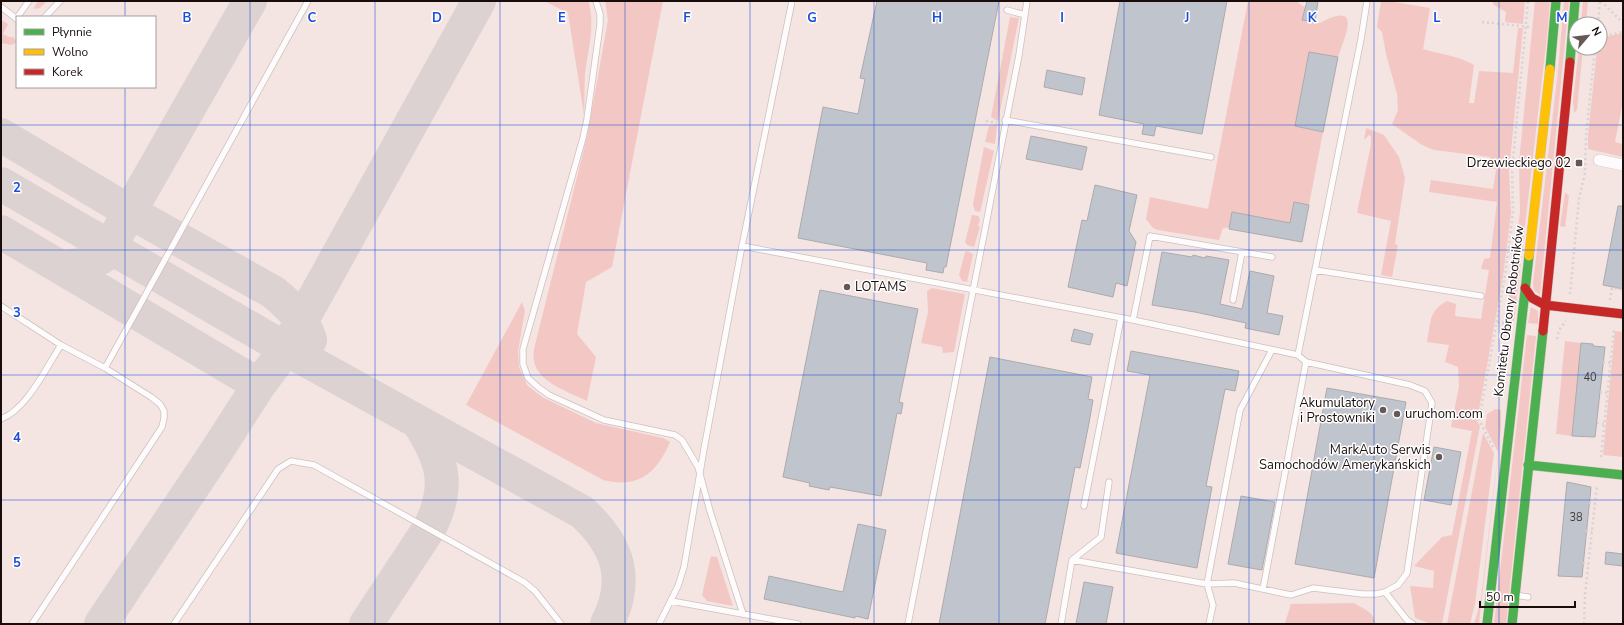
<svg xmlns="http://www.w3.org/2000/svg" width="1624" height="625" viewBox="0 0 1624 625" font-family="'Nunito Sans',sans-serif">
<rect width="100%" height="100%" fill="#f4e4e2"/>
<!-- green -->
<path fill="#f3c8c4" d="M38,1H47L40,8L33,9Z
M544,1H588L589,3C595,28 588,49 585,74C584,88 585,102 584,115L568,13Z
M605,1H663L612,267L586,282L577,334L596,357L587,401C571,393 537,382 534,361C533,357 534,353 534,349L587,137L608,20Z
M1248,1H1296L1306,8L1303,20L1320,23C1363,0 1345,36 1338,57L1309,52L1295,126L1323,132L1309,205L1290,223L1223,228L1219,240L1158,230L1153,228L1146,219L1150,197L1208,209Z
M1381,1H1389L1430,8L1423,49C1439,54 1460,56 1474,65L1469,103H1474L1479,71L1513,73L1518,28H1523L1509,172L1511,213L1503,277L1477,421L1480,426L1442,624H1431L1415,618L1410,586L1433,588L1434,571L1414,566L1442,537L1452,535L1472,431L1451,427L1459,386L1458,367L1445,362L1449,345L1427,342C1431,323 1428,311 1447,301L1456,304L1455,316L1481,319L1489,270L1481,269L1484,259L1490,258L1497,202L1429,192L1431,180L1493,189L1496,169L1487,168L1490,157L1434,150L1422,145L1392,124L1398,110L1397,94L1386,54L1382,32L1377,27Z
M1492,1H1525L1523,24L1505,22L1506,12L1494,5Z
M1535,1H1550L1548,27L1514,321L1505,320L1512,282L1520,212L1519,162Z
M1564,1H1569L1540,295L1534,290L1533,284L1558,71Z
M1583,1H1588L1586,24H1581Z
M1010,17L1019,18L998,121L991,117Z
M1,20L8,24L3,34L9,37H13L17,42L12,45L1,43Z
M1623,33V102L1615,142L1623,144V157L1588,149V136L1597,48H1600V38Z
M1579,48H1583L1577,110L1574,113L1573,100Z
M997,125L995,144L985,142L989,126Z
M1366,128L1384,135L1399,157L1405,178L1395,244L1398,245L1392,277L1381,275L1391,221L1357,213L1371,144V137L1369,135L1364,140Z
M984,147L994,151L980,212L975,211L973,204Z
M1565,192L1569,196L1565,227L1560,226Z
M972,215L979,216V218L980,220L978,226L980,227L974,247L967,245L965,242Z
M967,251L973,254L967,282L962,281L959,275L965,252Z
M932,288L965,294L954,352L943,353L942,347L921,343L928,312L927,291Z
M522,302L525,311L518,351L519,367L527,385L542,397L596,423L663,438L670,442C657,473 638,489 603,480L466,405Z
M1531,307L1538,311V324L1528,323Z
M1615,331L1623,332V457L1603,455Z
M1527,335L1536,336L1506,624H1494Z
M1565,341L1581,343L1572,436L1556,434Z
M1495,409L1501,410V427L1479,624H1474L1481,599L1498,452L1485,427L1487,414Z
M1483,433L1494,453L1475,604L1470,624H1447Z
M711,556L717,557L733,606L707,601L702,595Z
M1354,603C1362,608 1376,613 1375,624H1282L1285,623L1291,604Z"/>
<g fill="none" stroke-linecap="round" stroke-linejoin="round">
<!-- taxiway -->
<path stroke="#dcd2d2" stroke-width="34" d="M1,135L130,212L273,292C289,305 304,319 310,340
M1,184L286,349L582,512C618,545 630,579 607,624
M1,232L259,385
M60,267C77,266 91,265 105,255L250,1
M101,624L216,452L259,385L286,349L479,1
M366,624L430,527C451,485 442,458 418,422"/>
</g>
<!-- building -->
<path fill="#c0c5cd" stroke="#acaaad" d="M877,1H999L946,267H944L943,273L926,270L927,263L798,238L823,107L858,114L865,79L860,78Z
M1120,1H1227L1202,134L1156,126L1154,136L1142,134L1144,124L1099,115Z
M1307,1H1318L1315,22L1302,20Z
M1309,52L1338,57L1323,132L1295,126Z
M1047,70L1085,78L1082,95L1044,87Z
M1031,136L1087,147L1082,170L1026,159Z
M1095,185L1137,195L1129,231L1136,242L1127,286L1116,283L1113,297L1068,287L1082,220L1087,221Z
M1294,202L1309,205L1302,242L1229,229L1232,212L1290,223Z
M1618,206H1623V289L1603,285Z
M1162,252L1192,257L1193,255L1205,258L1206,256L1229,260L1220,304L1242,309L1250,271L1274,276L1267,313L1283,316L1279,335L1245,328L1246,323L1195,312L1152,305Z
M820,290L918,309L899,402L903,403L901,414L897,413L881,496L830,487L829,490L809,486L810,483L783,477Z
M1074,329L1093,334L1090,345L1071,341Z
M1581,343L1593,344V346L1605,347L1595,437L1572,436Z
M1131,351L1239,371L1235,391L1225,389L1206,486L1212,487L1197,568L1116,553L1150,375L1127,371Z
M990,357L1092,377L1088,399L1093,400L1089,423L1080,468L1075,467L1045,624H939Z
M1327,388L1406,402L1374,578L1295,564Z
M1434,447L1461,452L1451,505L1424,500Z
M1567,482L1591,487L1582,577L1558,576Z
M1241,496L1275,502L1262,570L1228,564Z
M858,524L886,530L868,619L855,616V618L764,599L769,576L843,592Z
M1606,552L1623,554V566L1605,564Z
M1084,582L1113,587L1106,624H1076Z"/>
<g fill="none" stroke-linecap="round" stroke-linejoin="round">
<defs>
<path id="lane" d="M596,1L600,14V25L587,119L583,138L523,349V364L528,378L538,387L549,395L604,420L675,435L682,440L698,467L710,511L743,614
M1,7L17,19
M1007,10L1025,15
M45,17L60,1
M16,19L29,1
M1005,120L1211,157
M742,246L1133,320L1298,355L1306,362L1410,385L1425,391L1432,403L1407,573L1398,585L1385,592L1376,594H1362L1313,588L1291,595L1234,583L1207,584L1072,560
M1315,270L1481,296
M1233,300L1242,252
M1,306L61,345L105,368L151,397L160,404L164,411V418L162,427L32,624
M1133,320L1150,236L1272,257
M1298,355L1361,39L1367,1
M105,368L308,1
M1,419C27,409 46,368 61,345
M1084,506L1121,318
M1263,589L1306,362
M1385,592L1407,620L1413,624
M1515,595L1528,597
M671,601L798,624
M174,624L278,469L291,461L314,465L524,582L535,591L561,624
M659,624L678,586L684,567L704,449L742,246L792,1
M908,624L1019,55L1027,1
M1061,624L1072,560L1101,537L1109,482
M1209,624L1213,605L1207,584L1240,410L1272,350"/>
<path id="street" d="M1599,160L1623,165"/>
<path id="fast" d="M1570,62L1575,1
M1550,69L1556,1
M1528,465L1623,475
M1487,624L1529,256
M1512,624L1543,331"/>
<path id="slow" d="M1529,256L1550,69"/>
<path id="jam" d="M1525,288L1532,298L1545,305L1623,314
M1543,331L1570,62"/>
</defs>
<!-- lane casing -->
<use href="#lane" stroke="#cdc0be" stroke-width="7"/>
<!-- street casing -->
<use href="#street" stroke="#cdc0be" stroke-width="12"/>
<!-- fast casing -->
<use href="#fast" stroke="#cdc0be" stroke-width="10"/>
<!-- slow casing -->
<use href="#slow" stroke="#cdc0be" stroke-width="10"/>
<!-- jam casing -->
<use href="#jam" stroke="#cdc0be" stroke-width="10"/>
<!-- path -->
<path stroke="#d8d3d3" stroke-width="2.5" stroke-dasharray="2 3" stroke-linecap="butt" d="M1601,1L1623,23
M1482,22L1530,27
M1598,24L1600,1
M1600,37L1623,32
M986,121L997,123
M1570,294L1579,199L1585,173L1586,137L1595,48
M1610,300L1612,288L1623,290
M1497,322L1509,324
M1557,339L1559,330L1566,321
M1603,362L1610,363
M1600,392L1607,393
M1597,423L1604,424
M1493,447L1479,420L1505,275L1513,212L1512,170L1528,1
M1601,457L1614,329
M1589,503L1595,504
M1586,531L1592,532
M1583,563L1589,564
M1584,624L1585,595L1597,485"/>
<!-- lane -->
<use href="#lane" stroke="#fdfbfb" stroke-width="5.5"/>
<!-- street -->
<use href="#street" stroke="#fdfbfb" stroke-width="11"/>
<!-- fast -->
<use href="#fast" stroke="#4caf50" stroke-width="9"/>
<!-- slow -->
<use href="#slow" stroke="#ffc107" stroke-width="9"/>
<!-- jam -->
<use href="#jam" stroke="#c62828" stroke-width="9"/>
</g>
<!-- grid -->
<path fill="none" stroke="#1d4ed8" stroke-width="1" stroke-opacity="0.55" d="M125,1V17M250,1V624M375,1V624M500,1V624M625,1V624M750,1V624M874,1V624M999,1V624M1124,1V624M1249,1V624M1374,1V624M1499,1V624M125,87V624M1,125H1623M1,250H1623M1,375H1623M1,500H1623"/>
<!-- markers -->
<g fill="#665857" stroke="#fff" stroke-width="1.5">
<rect x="1575" y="159" width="8" height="8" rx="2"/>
<circle cx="847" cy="287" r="4"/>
<circle cx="1383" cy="410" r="4"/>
<circle cx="1397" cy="414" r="4"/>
<circle cx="1439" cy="457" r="4"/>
</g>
<g text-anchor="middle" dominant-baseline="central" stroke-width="3" stroke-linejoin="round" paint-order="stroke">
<!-- number labels -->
<g font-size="11" fill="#433b3c">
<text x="1590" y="377">40</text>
<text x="1576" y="517">38</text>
</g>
<!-- poi labels -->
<g font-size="13" fill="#190d0c" stroke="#fff" text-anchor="end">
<text x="1571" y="163">Drzewieckiego 02</text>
<text x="855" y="287" text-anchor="start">LOTAMS</text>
<text x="1375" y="403">Akumulatory<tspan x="1375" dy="15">i Prostowniki</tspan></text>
<text x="1405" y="414" text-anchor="start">uruchom.com</text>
<text x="1431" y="450">MarkAuto Serwis<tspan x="1431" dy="15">Samochodów Amerykańskich</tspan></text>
</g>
<!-- street labels -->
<g font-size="13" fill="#190d0c" stroke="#fff">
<text transform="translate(1509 311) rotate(-83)">Komitetu Obrony Robotników</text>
</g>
</g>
<g font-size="13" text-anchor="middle" font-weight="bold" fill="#1d4ed8" stroke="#fff" stroke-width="3" stroke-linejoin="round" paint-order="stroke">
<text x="187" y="22">B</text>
<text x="312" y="22">C</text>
<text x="437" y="22">D</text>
<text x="562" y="22">E</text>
<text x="687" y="22">F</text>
<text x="812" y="22">G</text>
<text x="937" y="22">H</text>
<text x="1062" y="22">I</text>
<text x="1187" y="22">J</text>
<text x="1312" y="22">K</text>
<text x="1437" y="22">L</text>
<text x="1562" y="22">M</text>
<text x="17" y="192">2</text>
<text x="17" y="317">3</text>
<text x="17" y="442">4</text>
<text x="17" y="567">5</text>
</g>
<!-- border -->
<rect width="1624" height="625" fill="none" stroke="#190d0c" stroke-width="4"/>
<!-- legend -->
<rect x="16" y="16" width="140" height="72" fill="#ffffff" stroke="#a39e9e"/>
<rect x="24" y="29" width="20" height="6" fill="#4caf50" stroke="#a39e9e"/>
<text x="52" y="36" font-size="12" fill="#190d0c">Płynnie</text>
<rect x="24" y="49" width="20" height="6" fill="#ffc107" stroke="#a39e9e"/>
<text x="52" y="56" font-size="12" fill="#190d0c">Wolno</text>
<rect x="24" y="69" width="20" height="6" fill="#c62828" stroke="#a39e9e"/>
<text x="52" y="76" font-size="12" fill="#190d0c">Korek</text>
<!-- north arrow -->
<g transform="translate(1588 36) rotate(62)"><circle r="19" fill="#ffffff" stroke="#a39e9e"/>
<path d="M0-3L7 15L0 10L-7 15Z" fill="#665857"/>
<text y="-6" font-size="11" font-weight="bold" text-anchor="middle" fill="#190d0c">N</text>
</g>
<!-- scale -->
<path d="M1480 601v6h95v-6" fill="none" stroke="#190d0c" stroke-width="2"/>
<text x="1486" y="601" font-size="12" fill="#190d0c" stroke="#ffffff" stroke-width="3" paint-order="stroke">50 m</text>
</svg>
